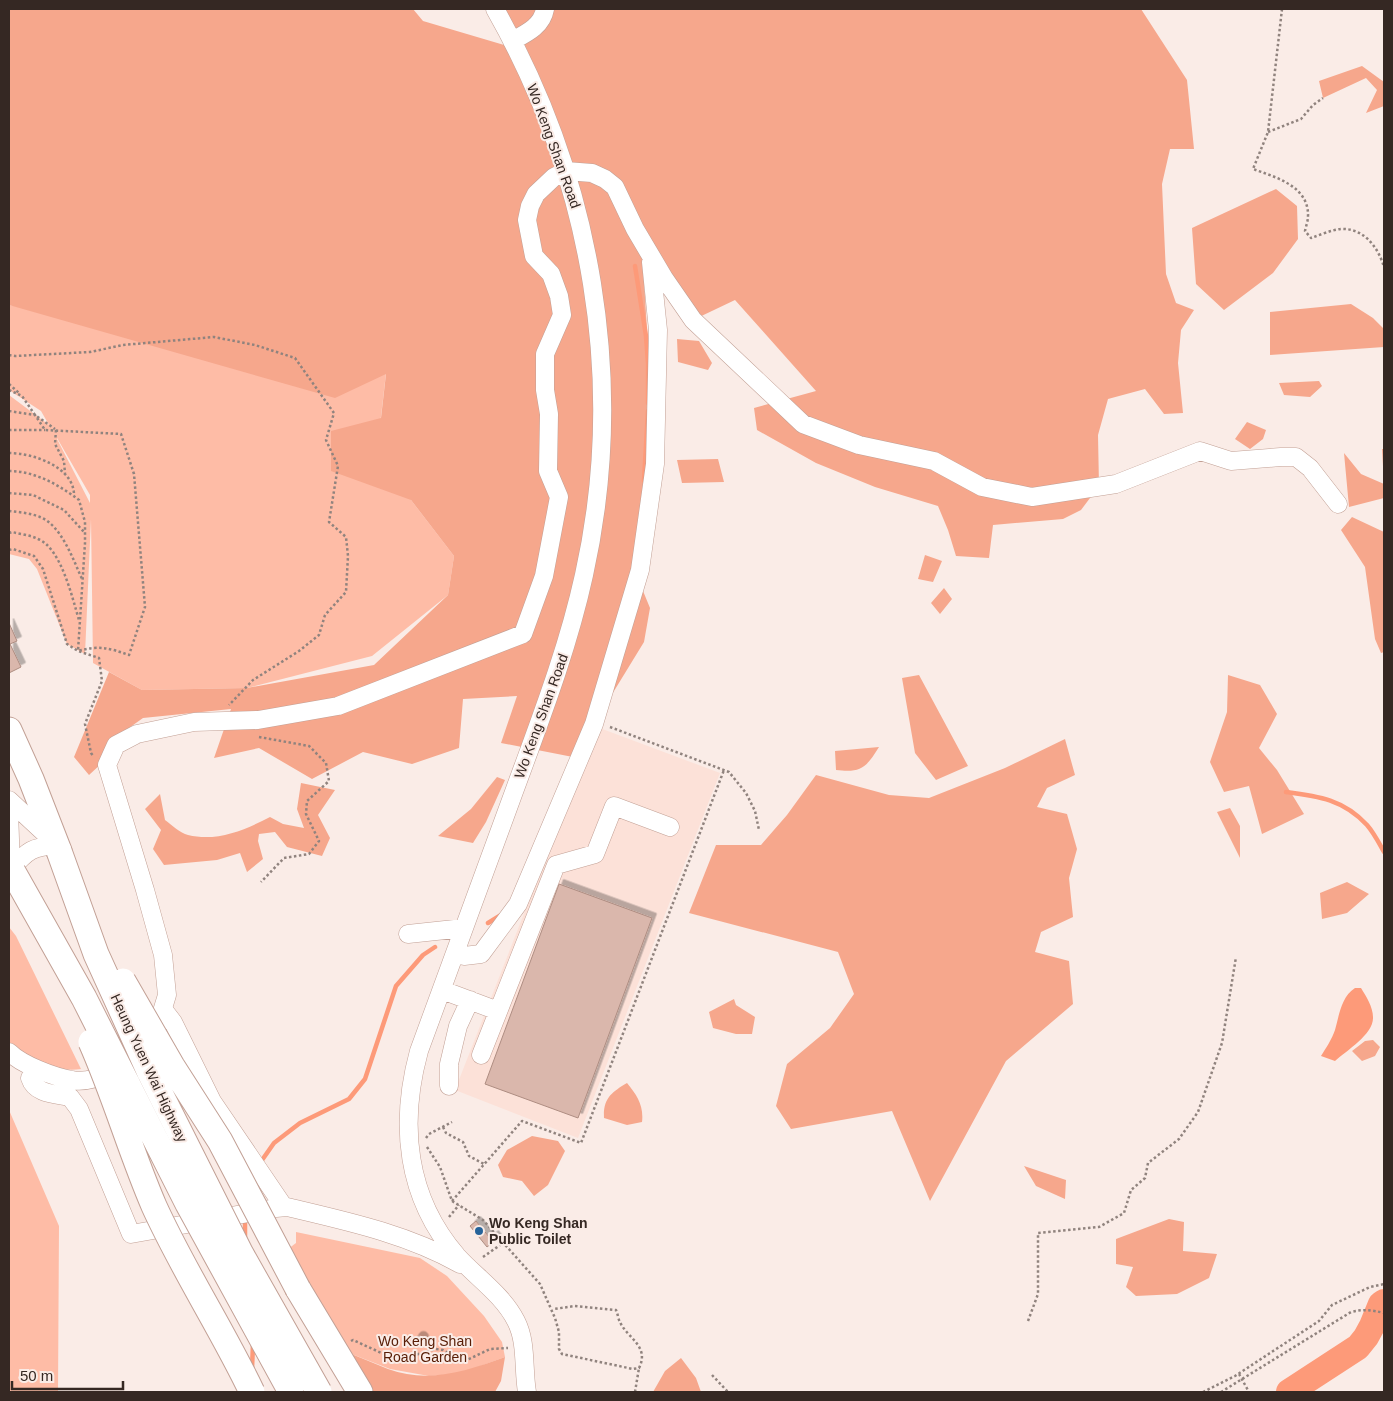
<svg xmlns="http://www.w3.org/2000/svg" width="1393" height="1401" viewBox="0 0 1393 1401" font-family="Arial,sans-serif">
<defs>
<filter id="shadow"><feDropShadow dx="4.5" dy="-4.5" stdDeviation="0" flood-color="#0004"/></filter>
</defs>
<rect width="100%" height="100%" fill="#faece7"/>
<!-- built -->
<path fill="#fce1d8" d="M597,727L720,773L578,1138L455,1090Z"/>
<!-- green -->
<path fill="#febca6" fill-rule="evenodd" d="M9,305L386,373L380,425L411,500L454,556L448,595L372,656L247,688L142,690L93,663L91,519L85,654L67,644L37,569L29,559L9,554V395L49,425L41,411L9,390ZM57,438L90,495V503L57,439Z
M9,927L16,936L81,1069C52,1073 32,1058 9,1044Z
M9,1110L59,1226L58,1392H9Z
M296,1232L420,1258L447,1276L484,1316L502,1342L505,1357L475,1368L454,1374L429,1376L390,1369L349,1353L288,1249L296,1243Z"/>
<!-- forest -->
<path fill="#f6a78c" d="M9,9H413L423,21L528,52L502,9H1141L1187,80L1194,149H1170L1162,184L1166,274L1176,303L1194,310L1181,330L1178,363L1183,413L1164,414L1145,389L1108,399L1098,435L1099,486L1081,510L1063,519L993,525L989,558L956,556L948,530L938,506L875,487L816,463L757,430L754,408L816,391L735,300L693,320L664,278L644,281L653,427L634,569L650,608L644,642L614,691L591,722L578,758L501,743L517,696L463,699L459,748L412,764L363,752L312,779L259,748L214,758L231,709L143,718L112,740L102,763L89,775L74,757L109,672L142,690L247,688L374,665L448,595L454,556L411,500L331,471V431L381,418L386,374L335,398L9,305Z
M1362,66L1384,82V106L1366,113L1377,90L1366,78L1323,98L1319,81Z
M1276,189L1297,206L1298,239L1273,273L1224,310L1196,284L1192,228Z
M1351,304L1373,318L1384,329V347L1270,355V312Z
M677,339L699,341L712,363L708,370L678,362Z
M1319,381L1322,386L1310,397L1284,395L1279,383Z
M1247,422L1266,430L1263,439L1250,449L1235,439Z
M1382,449H1384V498L1349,507L1344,453L1361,474L1384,484Z
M718,459L724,482L682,483L677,460Z
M1352,517L1384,532V652L1381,653L1375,639L1365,567L1341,530Z
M925,555L942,561L933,582L918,579Z
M944,588L952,599L940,614L931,603Z
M919,675L968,766L936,780L915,753L902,678Z
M1228,675L1260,685L1277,714L1259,748L1277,770L1304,814L1262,834L1249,786L1224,792L1210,762L1227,712Z
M1065,739L1075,775L1047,788L1037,807L1067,814L1077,849L1069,878L1073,917L1041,932L1035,952L1069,961L1073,1004L1006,1061L930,1201L892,1111L791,1129L776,1106L787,1064L830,1028L854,994L838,952L689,913L716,845H761L787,815L816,775L889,795L929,798L1005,768Z
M879,747C866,768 861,773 836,770L835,751Z
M497,777L505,780L486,822L473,843L438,836L471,809Z
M301,783L335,790L318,815L330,838L322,856L287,847L275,832L259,834L258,841L263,859L247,872L240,853L217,860L164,865L153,849L161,830L145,809L160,794L165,820C172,825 180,833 188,835C217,842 245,830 270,817L283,824L304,828L297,809Z
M1230,808L1240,826V858L1217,812Z
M1347,882L1369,894L1347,913L1322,919L1320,893Z
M734,999L736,1005L755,1017L752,1034H736L713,1028L709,1012Z
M1373,1040L1380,1047L1375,1056L1362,1061L1352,1051L1365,1041Z
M627,1083C637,1095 644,1106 642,1122L627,1125L604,1118C603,1098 612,1092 627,1083Z
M532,1136L558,1141L565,1151L548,1185L534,1196L522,1181L503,1177L498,1165L507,1150Z
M1024,1166L1066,1180L1065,1199L1036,1186Z
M1169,1219L1184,1222L1183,1251L1217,1254L1209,1278L1177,1294L1136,1296L1126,1287L1133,1267L1116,1264V1239Z
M349,1353C362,1358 375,1364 388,1369C428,1384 467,1371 505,1357L501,1381L495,1392H374L367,1385Z
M681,1358L696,1378L701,1392H653L665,1371Z"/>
<!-- water -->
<path fill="#fd9a79" d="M1355,988H1361C1366,996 1373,1007 1373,1017C1374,1034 1347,1050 1335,1061L1321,1056C1326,1048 1332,1039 1335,1030C1339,1016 1341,997 1355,988Z"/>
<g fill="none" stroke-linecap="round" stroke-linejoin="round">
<!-- stream -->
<path stroke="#fd9a79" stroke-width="4.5" d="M635,266L646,336L648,363V403
M644,481L648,411
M1286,792C1319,796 1344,800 1367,825C1374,833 1379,843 1384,852
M488,923L501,915
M260,1163L274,1143L300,1123L349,1099L365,1079L396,986L423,955L435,947
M245,1218V1238
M252,1369L253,1344"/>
<!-- river -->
<path stroke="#fd9a79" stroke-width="26" d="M1289,1392L1358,1347L1366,1337L1372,1326L1381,1304L1384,1302"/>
</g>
<!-- building -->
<path fill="#dab7ac" stroke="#ae8d82" filter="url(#shadow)" d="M9,623L17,641L10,644L21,667L9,673Z
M559,884L652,918L578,1118L485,1084Z
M476,1221L490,1238L494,1235L497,1239L487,1247L470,1226Z
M414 1341a5 5 0 1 1 10 0a5 5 0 1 1-10 0Z"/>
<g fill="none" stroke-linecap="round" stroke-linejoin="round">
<defs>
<path id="minor" d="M495,9C592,180 627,382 584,575C568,648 541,718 515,789C483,876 451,964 419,1051C399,1124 406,1197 457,1256C476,1277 503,1295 516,1321C527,1342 523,1369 527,1392
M512,41C527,33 542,26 545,9
M9,800L52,840
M9,810L11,869
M11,869C28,850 32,847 57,845
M408,934L464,928
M455,953L464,956L481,954L518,904L594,724L640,570L655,464L658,330L651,262
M442,990L498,1011
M163,1009L173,1022L212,1101L284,1207
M151,1042L154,1038L167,995L163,955L145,890L107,765L116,745L137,734L194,722L258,720L338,706L523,634L544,576L559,497L548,471L549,414L545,390V354L562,315L559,296L551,274L534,256L527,220L530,206L536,194L554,177L566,171L592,173L605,179L615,187L635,229L664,278L693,320L803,424L859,445L934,461L982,487L1032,497L1116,484L1200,451L1231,461L1281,457H1296L1310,468L1338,504
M9,1052C22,1065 54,1077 72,1080C86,1083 101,1077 113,1071
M481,1055L556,865L595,854L614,806L670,827
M36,1069L30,1078C35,1094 55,1094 70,1097L79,1109L131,1234L276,1208L287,1207C346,1221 407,1234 460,1264
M449,1086V1064L458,1026L470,1000"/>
<path id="highway" d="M9,730L31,779L59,851
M298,1289L360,1392"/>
</defs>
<!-- minor casing -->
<use href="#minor" stroke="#c2a095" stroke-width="19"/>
<!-- highway casing -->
<use href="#highway" stroke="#c2a095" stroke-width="27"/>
<!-- path -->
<path stroke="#90837e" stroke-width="2.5" stroke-dasharray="2.5 2.5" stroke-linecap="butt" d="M1282,9L1268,132L1253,169C1275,177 1309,186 1308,216C1308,221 1306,226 1305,231L1311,238C1320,235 1331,230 1341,229C1364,228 1378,247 1384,267
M1268,132L1301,119L1313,105L1323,98
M9,355L15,356L90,352L123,345L214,337L255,345L295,358L334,413L326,440L338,466L329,522L346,537L348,556L346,592L325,615L319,635L299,651L253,680L229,705
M9,384L19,393
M9,390L22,396L35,415L55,429
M9,411L35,415L45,430L121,434L134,474L145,607L129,655C109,648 99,645 78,651
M9,430H45
M56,430L55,444L64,461L65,474
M9,453C33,453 74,467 74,495
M9,471C35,471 59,485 79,500L85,522V543L78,651
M9,493L33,495L64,510L84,532
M9,511C19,512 30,513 40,517C61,525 73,559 82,579
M9,533L12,532C20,534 30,535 38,539C61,548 72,597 79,620
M9,550L13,549L34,556L43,569L67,644L78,651L99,658L102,681L85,724L91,753L94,757
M610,727L729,772L746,793L755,811L759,830
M259,737L309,746L326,763L329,781L307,801L306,814L319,841L309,854L284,858L261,882
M443,1127L446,1133L463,1142L469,1156L484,1164
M426,1138L429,1134L452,1122
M427,1147L440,1167L452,1201L483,1220L540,1284L555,1318L559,1332V1349L562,1354L633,1369L639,1368C650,1346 627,1338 620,1322C618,1319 618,1314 616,1310L575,1306L554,1309
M452,1201L522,1121L581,1143L724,770
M449,1217L459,1205
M483,1257L503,1243
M1028,1321L1038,1294V1233L1099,1227L1124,1213L1131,1190L1145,1178L1148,1163L1179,1139L1198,1112L1222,1043L1236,957
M351,1341L353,1340L388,1356L397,1357H408L436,1349L443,1350L455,1357L467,1360L490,1349L508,1348
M1239,1374L1249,1392
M712,1375L728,1392
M635,1392L639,1368
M1203,1392L1235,1376L1319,1321L1332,1305L1370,1287L1384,1284
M1221,1392L1351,1312C1363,1309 1372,1310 1384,1313"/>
<!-- minor -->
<use href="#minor" stroke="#fff" stroke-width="18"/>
<!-- highway -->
<use href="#highway" stroke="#fff" stroke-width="25"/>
<defs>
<path id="highway-bridge" d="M59,851L96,954L150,1073L241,1254L319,1392
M13,872L84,998L188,1204L291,1392
M123,981L172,1066L220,1141L298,1289
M91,1042C115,1096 131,1153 154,1206C183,1270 222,1329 252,1392"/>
</defs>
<!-- highway-bridge casing -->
<use href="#highway-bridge" stroke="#c2a095" stroke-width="27" stroke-linecap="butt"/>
<!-- highway-bridge -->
<use href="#highway-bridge" stroke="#fff" stroke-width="25"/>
</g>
<!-- markers -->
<circle fill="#26639a" stroke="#faece7" stroke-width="2" cx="479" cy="1231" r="5"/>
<g text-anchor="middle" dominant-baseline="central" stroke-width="4" stroke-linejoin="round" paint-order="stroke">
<!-- street labels -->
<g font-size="14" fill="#352823" stroke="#faece7">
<text transform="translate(554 146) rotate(70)">Wo Keng Shan Road</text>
<text transform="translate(541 716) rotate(-70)">Wo Keng Shan Road</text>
<text transform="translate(149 1068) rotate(65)">Heung Yuen Wai Highway</text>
</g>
<!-- poi labels -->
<g font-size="14" font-weight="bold" fill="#352823" stroke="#faece7" text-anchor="start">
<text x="489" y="1223">Wo Keng Shan<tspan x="489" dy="16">Public Toilet</tspan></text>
</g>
<!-- park labels -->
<g font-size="14" fill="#581d05" stroke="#faece7">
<text x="425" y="1341">Wo Keng Shan<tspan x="425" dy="16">Road Garden</tspan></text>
</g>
</g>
<!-- border -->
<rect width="1393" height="1401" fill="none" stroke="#352823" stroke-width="20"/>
<!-- scale -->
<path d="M12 1381v8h111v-8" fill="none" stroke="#352823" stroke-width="2.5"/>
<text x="20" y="1381" font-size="15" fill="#352823" stroke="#faece7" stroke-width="4" paint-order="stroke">50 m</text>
</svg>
